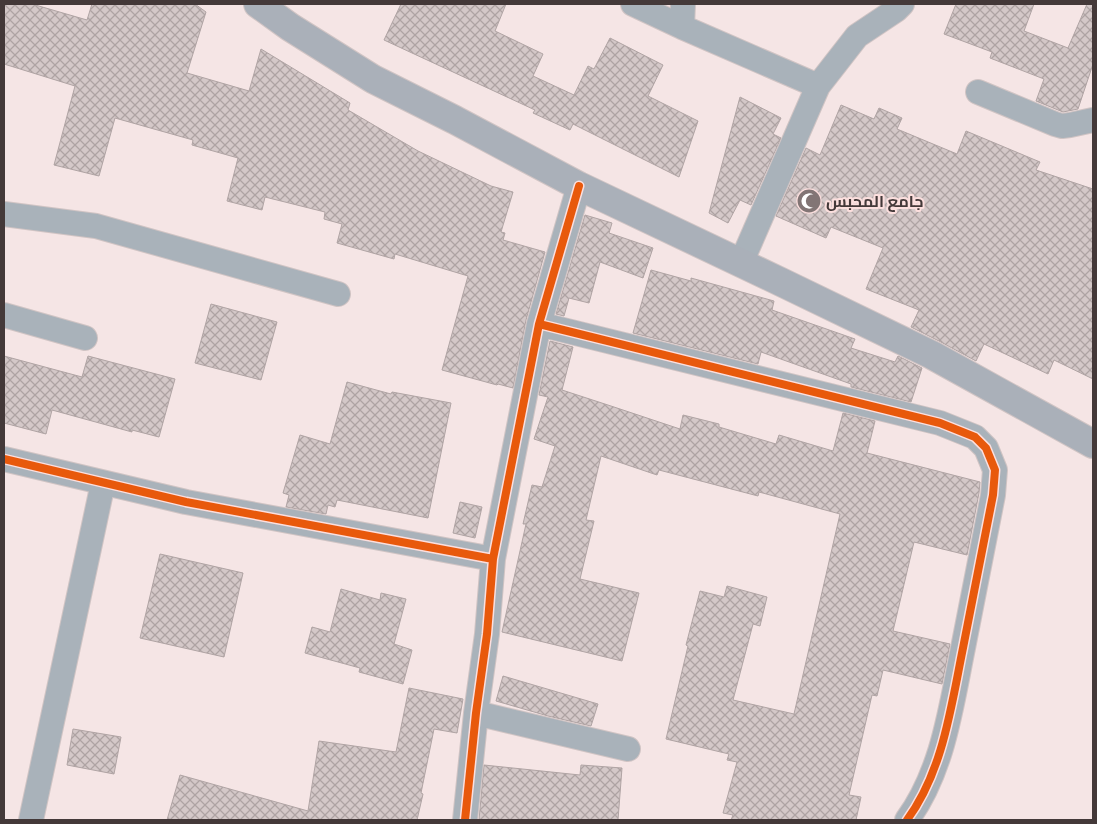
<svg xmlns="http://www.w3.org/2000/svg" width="1097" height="824" viewBox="0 0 1097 824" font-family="'Roboto Condensed',Cairo,sans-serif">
<defs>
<pattern id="building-cross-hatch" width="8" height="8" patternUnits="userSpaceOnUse" patternTransform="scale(1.25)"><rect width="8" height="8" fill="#d4c8c8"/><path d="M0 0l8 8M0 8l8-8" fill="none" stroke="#aea3a3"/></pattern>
</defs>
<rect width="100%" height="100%" fill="#f5e5e5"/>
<!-- building -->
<path fill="url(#building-cross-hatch)" stroke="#b0a4a4" d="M4,4H32L87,20L92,4H195L206,12L187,73L249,91L261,49L350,103L348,110L418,151L491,186L513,192L501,232L505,233L503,240L545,252L526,320L513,388L498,384L497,385L442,370L468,276L395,254L394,259L337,243L342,224L324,219L325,212L265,197L262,210L227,201L238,158L192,145L193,140L115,118L99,176L54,165L75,86L4,64Z
M401,4H506L495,31L543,54L533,76L574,95L588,66L594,69L610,38L663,65L648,96L698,121L679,177L573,124L570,130L533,113L535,110L384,40Z
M956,4H1034L1024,31L1068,48L1087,4H1093V64L1078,109L1063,112L1036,101L1044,79L990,58L992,52L944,34Z
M740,97L781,118L773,134L781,138L751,205L740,200L728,223L709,213Z
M841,105L874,119L879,108L902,118L897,129L957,154L966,131L1040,162L1036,170L1093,189V379L1054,360L1048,374L984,344L976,361L939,341L911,327L919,310L866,289L883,248L831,227L826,238L776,216L806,148L820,155Z
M585,215L612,223L609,233L653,248L643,278L600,262L589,303L569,298L564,316L556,314Z
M651,270L691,281V278L774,301L772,310L855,339L851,348L895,362L898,356L922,368L911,402L851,387V384L761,352L758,364L633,333Z
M211,304L277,322L261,380L195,363Z
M550,341L573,347L562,390L614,407L680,429L683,415L719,424V427L776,444L779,435L833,451L843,413L875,421L867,453L980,482L979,493L967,555L914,542L893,631L950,644L942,684L883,670L877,696L872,695L849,795L861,797L856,820H731L733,815L723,813L737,762L727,760L729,754L666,739L688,646L686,645L700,591L724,597L727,586L767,597L760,626L753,624L733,700L794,714L840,514L759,492L758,496L659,470L657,475L601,456L586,520L594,521L580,579L639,593L622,661L502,632L526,524H523L532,485L542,487L555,446L534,439L548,397L539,395Z
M4,356L82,377L88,356L175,379L159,437L132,430V432L52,410L46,434L4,423Z
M347,382L391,394L392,392L451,403L428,518L337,500L335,507L328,505L326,514L286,507L289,495L283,493L300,435L330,444Z
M460,502L482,507L475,538L453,533Z
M160,554L243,573L224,657L140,638Z
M341,589L380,600L381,593L406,599L394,644L412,650L403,684L359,672L360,668L305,653L312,627L330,632Z
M503,676L598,704L591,726L548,716L496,701Z
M409,688L463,699L457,733L434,729L421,793L423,794L417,820H167L180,775L308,811L319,741L396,752Z
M73,729L121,737L114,774L67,765Z
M484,765L580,775L581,765L622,768L618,820H479Z"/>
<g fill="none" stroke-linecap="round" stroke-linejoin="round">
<defs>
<path id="minor" d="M633,4L682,27
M683,4L682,27L818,86L741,263
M818,86L857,36L896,10L902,4
M978,92L1055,124L1062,126L1070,125L1093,120
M4,214L96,226L338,294
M4,315L85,338
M539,324L940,423L975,437L986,448L995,470L993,495C983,546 973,597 963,648C951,707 943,771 907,820
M4,459L186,502L493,559
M476,713L628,749
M31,820L103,483
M465,820L476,713L487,634L493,559L539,324L579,186"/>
<path id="secondary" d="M258,4L290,27L373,79L455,120L579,186L781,282L932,355L1093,444"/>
</defs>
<!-- minor casing -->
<use href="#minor" stroke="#d0c4c4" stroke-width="26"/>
<!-- secondary casing -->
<use href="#secondary" stroke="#d0c4c4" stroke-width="30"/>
<!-- minor -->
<use href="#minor" stroke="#a9b2ba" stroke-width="24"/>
<!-- secondary -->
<use href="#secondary" stroke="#aab0b9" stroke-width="28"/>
<defs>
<path id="cycleway" d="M539,324L940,423L975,437L986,448L995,470L993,495C983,546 973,597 963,648C951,707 943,771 907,820
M4,459L186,502L493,559
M465,820L476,713L487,634L493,559L539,324L579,186"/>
</defs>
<!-- cycleway casing -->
<use href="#cycleway" stroke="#fcdfde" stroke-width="11"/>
<!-- cycleway -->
<use href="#cycleway" stroke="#e8590c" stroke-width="8"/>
</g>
<!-- icons -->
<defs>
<symbol id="mosque-disc" viewBox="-11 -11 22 22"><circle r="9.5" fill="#827575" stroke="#fcdfde"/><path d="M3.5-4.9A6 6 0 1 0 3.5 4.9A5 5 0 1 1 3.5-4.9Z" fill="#fff"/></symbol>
</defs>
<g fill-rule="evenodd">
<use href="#mosque-disc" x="795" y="187" width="28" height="28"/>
</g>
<g text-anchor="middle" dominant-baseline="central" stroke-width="4" stroke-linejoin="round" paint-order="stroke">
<!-- poi labels -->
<g font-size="16" font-weight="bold" fill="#443939" stroke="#fcdfde" text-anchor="start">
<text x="826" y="201">جامع المحبس</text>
</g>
</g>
<!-- border -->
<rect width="1097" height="824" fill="none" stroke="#443939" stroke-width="10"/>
</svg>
